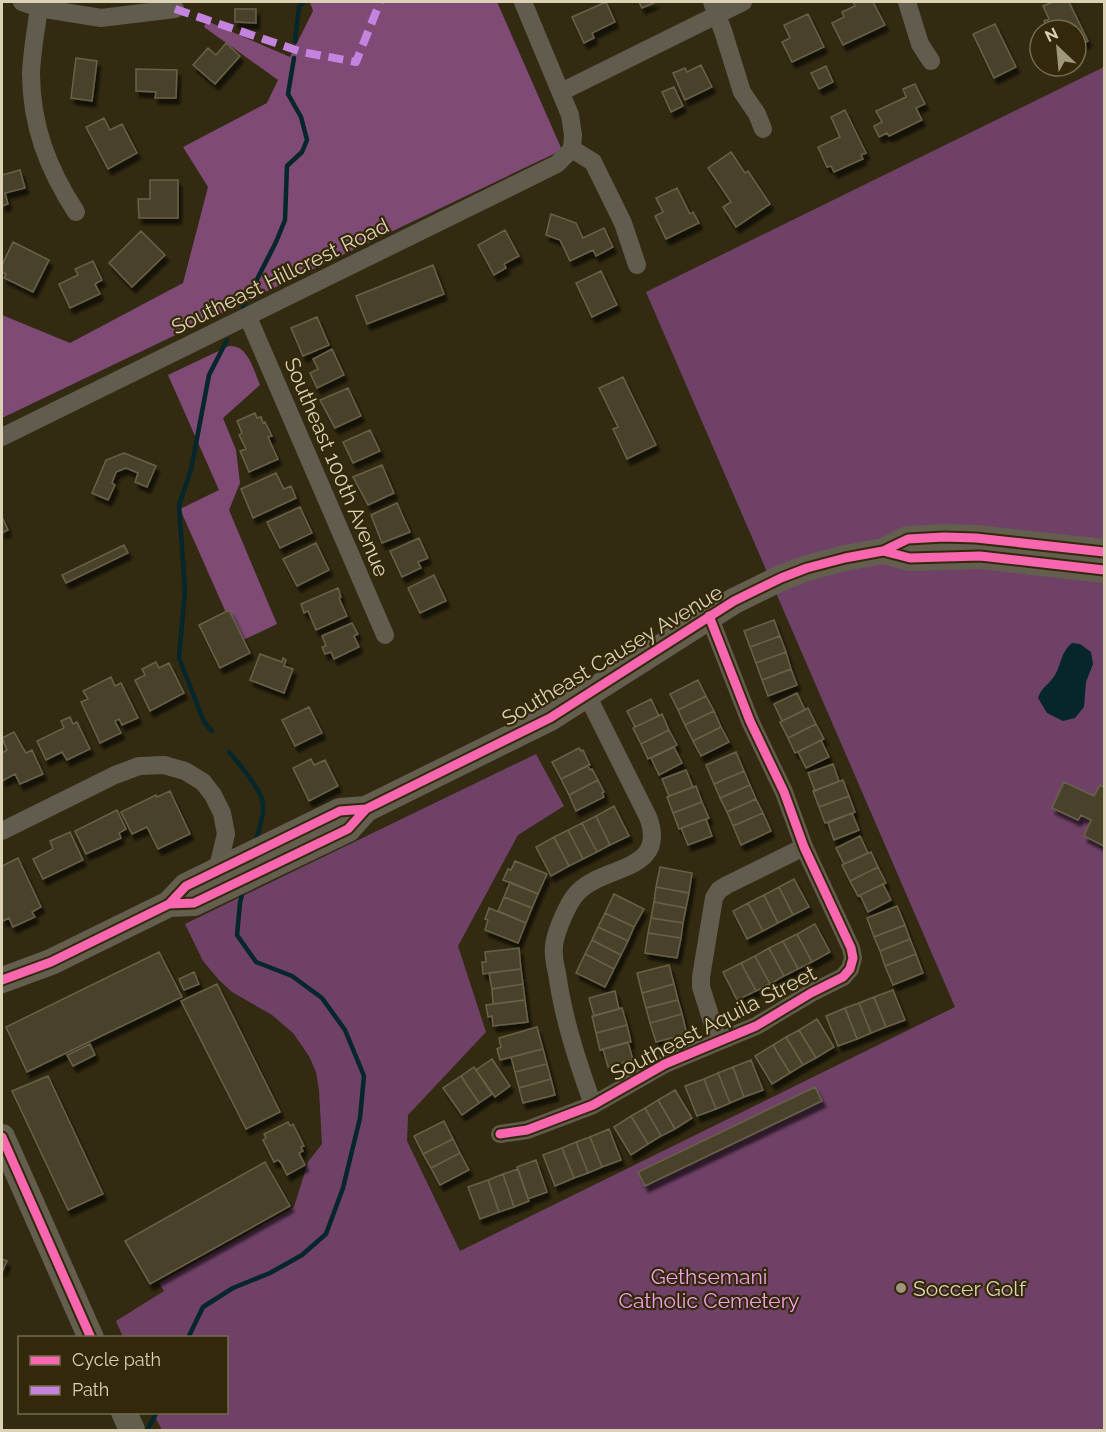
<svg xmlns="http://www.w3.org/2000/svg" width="1106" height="1432" viewBox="0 0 1106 1432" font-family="Raleway,sans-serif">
<defs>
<filter id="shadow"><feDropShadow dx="3.5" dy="6" stdDeviation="1.5" flood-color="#0009"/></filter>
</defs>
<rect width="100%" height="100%" fill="#332b11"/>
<!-- green -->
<path fill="#704167" d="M1104,67V1430H162L153,1413L226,1412V1338L123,1337L116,1321L164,1291L159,1283L294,1207L308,1162L322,1144L319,1090L316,1072L309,1056L293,1033L272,1015L232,992L219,980L203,961L185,924L536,754L564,806L518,835L458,946L486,1032L408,1115L407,1141L460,1251L955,1007L646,292Z"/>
<!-- forest -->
<path fill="#7f4a75" d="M310,2H497L562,150L2,418V315L70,343L183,283L208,187L183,147L267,103L278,80L204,27L207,21L290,57L313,11Z
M229,346C248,344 254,371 260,385L223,418L236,450L240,483L229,510L277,624L239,642L180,509L219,490L168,375Z"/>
<!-- water -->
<path fill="#05262a" d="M1072,643L1080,644L1091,652L1093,664L1086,682L1084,707L1075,718L1063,721L1047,713L1038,698C1042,687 1046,687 1053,678C1062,666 1059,654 1072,643Z"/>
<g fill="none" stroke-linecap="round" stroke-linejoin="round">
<!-- stream -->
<path stroke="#05262a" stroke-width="4.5" d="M295,41L299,7L304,2
M243,307L276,242L285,220L287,166L302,152L307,140L301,117L288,94L294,58
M212,731L204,722L179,658L185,591L179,505L191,470L209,375L227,340
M229,752C239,764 257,784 262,799C266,811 259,828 256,841
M188,1338L203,1307L233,1288L270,1273L302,1255L326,1234L343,1188L360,1118L364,1076L345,1030L322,998L292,976L256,962L237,935L240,903L243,890
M147,1430L157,1412"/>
</g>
<!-- building -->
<path fill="#4a432b" stroke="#69614a" stroke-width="1.5" filter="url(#shadow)" d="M606,2L615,22L592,33L594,38L584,43L572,17Z
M639,2H656L642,8Z
M853,2H873L885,25L843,45L832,23L844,17L842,12L855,6Z
M1053,2H1069L1088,41L1076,47V30H1049L1044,21L1049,19L1043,6Z
M235,9H256V23L235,22Z
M808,14L824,47L792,62L782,42L790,38L784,25Z
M995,24L1016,67L994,78L973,34Z
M226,43L240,56L215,84L193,65L208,48L216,55Z
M76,58L97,61L92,101L71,98Z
M701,65L712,87L685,100L673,73L685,68L687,72Z
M826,66L833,82L819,89L811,73Z
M136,69L177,70L176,98H155L156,92L136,91Z
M915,84L925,104L916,108L922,120L889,136L887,133L879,137L874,126L882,122L876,111L906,97L903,89Z
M674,87L683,106L671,112L662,92Z
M845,110L866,153L861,155L863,159L834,172L831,166L827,167L818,147L840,137L831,117Z
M104,118L110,130L122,124L137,153L108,169L86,127Z
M731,152L745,173L748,171L770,204L736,227L723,207L731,202L708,168Z
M20,170L25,188L5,193L8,204L2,206V175Z
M150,180H178V218H139L138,199H150Z
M677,188L690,214L693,212L699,223L666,239L655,216L663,212L656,198Z
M551,214L576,223L583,238L604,228L613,247L596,256L593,250L570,261L560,240L546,235Z
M505,230L519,256L504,264L506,268L494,275L478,245Z
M141,231L165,255L132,287L109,263Z
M13,242L49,260L33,292L4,278L6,274L2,272V265Z
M93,261L102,280L95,284L100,294L70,308L59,284L78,275L75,269Z
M433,265L444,294L367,324L356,296Z
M601,271L617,305L592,317L576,283Z
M317,317L329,345L303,356L291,328Z
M332,349L344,375L317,388L310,373L318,369L313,359Z
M623,377L656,445L627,459L613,429L618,427L599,388Z
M348,388L361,416L335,428L320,400Z
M255,413L257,418L261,417L263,423L265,422L272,436L268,437L278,459L249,472L240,451L246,449L239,435L242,433L237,421Z
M370,430L380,451L353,463L343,442Z
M124,453L156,466L147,487L135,482L138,473L126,468L116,472L112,483L115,485L108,500L92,493L106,460Z
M382,465L394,493L368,505L353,477Z
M276,473L284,489L291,486L296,498L253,518L241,489Z
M397,503L410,532L382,543L371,515Z
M300,507L312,533L280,548L267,522Z
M2,517L8,530L2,533Z
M419,538L428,558L418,562L421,568L402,577L390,551Z
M316,543L329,570L297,586L283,559Z
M124,545L128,553L66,583L62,575Z
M434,575L446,601L420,613L408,588Z
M338,588L341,597L339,598L347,616L316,630L308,611L304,613L301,604Z
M229,610L250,653L220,668L199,625Z
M774,620L780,636L750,647L744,631Z
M352,623L358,634L354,636L359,647L334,659L331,652L325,654L322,647L326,646L322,636Z
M780,636L786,652L756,663L750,647Z
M786,652L791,669L762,680L756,663Z
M260,654L282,662L283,658L286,660L284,666L293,669L284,693L250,680Z
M156,662L159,668L169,663L184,693L150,711L135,680L145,675L142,669Z
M791,669L797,685L768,696L762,680Z
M111,677L115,686L121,683L138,718L122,725L119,719L115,721L121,733L100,743L81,702L88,699L83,691Z
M698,680L706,696L678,710L670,694Z
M797,693L805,710L782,721L774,704Z
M706,696L714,711L685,725L678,710Z
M651,699L659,716L635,727L627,711Z
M309,707L322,733L295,746L282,720Z
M808,708L816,724L788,738L780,722Z
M714,711L721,727L693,741L685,725Z
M662,714L669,730L641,744L633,728Z
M70,717L73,724L77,722L90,749L67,760L62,752L46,760L37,741L64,728L61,721Z
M816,724L824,739L795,753L788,738Z
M721,727L729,742L701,756L693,741Z
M669,730L677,745L648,759L641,744Z
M14,732L26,753L32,750L43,774L20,784L15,774L2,781V753L7,750L2,738Z
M821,740L829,757L806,768L798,752Z
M674,747L682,763L659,775L651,758Z
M579,748L581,751L583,750L590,765L561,779L552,762Z
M736,752L744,771L714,784L706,765Z
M311,759L314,765L325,760L338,786L309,801L293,768Z
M833,764L839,781L815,791L808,773Z
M588,765L590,770L592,769L598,780L569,795L561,779Z
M686,770L693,787L669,796L662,779Z
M744,771L750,785L720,798L714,784Z
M598,780L604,792L602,793L604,797L576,811L569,795Z
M843,780L849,796L819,807L813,791Z
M1064,782L1094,796L1100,785L1104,787V846L1084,836L1091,820L1081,815L1078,820L1052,808Z
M750,785L756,799L727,812L720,798Z
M696,786L702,802L673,813L667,797Z
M170,791L190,834L158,849L147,827L132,834L121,812L156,795L157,797Z
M849,796L855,812L825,823L819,807Z
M756,799L763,813L733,826L727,812Z
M702,802L709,818L679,829L673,813Z
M614,806L629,836L610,845L596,816Z
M117,810L126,829L119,833L121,838L86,854L75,831Z
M763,813L771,831L741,845L733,826Z
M852,813L859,830L834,840L828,823Z
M596,816L610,845L597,852L582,823Z
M706,819L712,836L688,845L681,828Z
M582,823L597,852L583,859L568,830Z
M568,830L583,859L569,866L554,837Z
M70,832L83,860L43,879L33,859L53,849L50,841Z
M860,836L868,853L844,864L836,848Z
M554,837L569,866L551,876L536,847Z
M871,852L878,867L850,881L842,865Z
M18,858L41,907L32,912L35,917L13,927L9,918L3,921L2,917V866Z
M515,861L547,874L538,894L503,880L508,869L511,870Z
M660,867L692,873L689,893L656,887Z
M878,867L886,883L858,896L850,881Z
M794,879L809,907L793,915L779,887Z
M510,882L538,894L532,908L504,897Z
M883,884L891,900L868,912L860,895Z
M656,887L689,893L686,908L654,902Z
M779,887L793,915L778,923L764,895Z
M614,894L644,909L634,927L605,913Z
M764,895L778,923L763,931L748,903Z
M504,897L532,908L526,923L498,911Z
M654,902L686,908L683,923L651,918Z
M748,903L763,931L747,939L733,911Z
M897,906L905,925L874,937L867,918Z
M489,908L526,923L518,943L485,930L488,920L485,919Z
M605,913L634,927L628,941L598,927Z
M651,918L683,923L681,938L648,933Z
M815,924L830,952L812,962L797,934Z
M905,925L910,939L880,951L874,937Z
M598,927L628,941L621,955L592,940Z
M648,933L681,938L677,958L645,953Z
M797,934L812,962L798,969L783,941Z
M910,939L916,954L885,966L880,951Z
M592,940L621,955L614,969L585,954Z
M783,941L798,969L784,976L769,948Z
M519,948L521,969L483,974L482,962H486L485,952Z
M769,948L784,976L770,984L755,956Z
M159,952L182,997L27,1072L6,1027Z
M585,954L614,969L605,987L576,973Z
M916,954L923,973L893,985L885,966Z
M755,956L770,984L756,991L741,963Z
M741,963L756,991L737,1000L723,972Z
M669,965L674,984L642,993L637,973Z
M521,969L523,984L492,989L489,973Z
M194,972L199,984L184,990L179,979Z
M217,984L280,1112L246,1129L181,1001Z
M523,984L525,1000L493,1004L492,989Z
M674,984L678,1000L646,1008L642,993Z
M893,990L905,1020L886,1027L874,997Z
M615,991L619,1009L594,1016L589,998Z
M874,997L886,1027L871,1033L859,1003Z
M525,1000L528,1022L493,1026L492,1016L488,1017L486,1005Z
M678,1000L682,1014L650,1023L646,1008Z
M859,1003L871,1033L857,1039L845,1008Z
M622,1008L627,1025L596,1033L592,1016Z
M845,1008L857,1039L838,1046L826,1016Z
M682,1014L687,1034L656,1042L650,1023Z
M817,1019L834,1047L816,1058L799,1030Z
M627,1025L631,1042L600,1050L596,1033Z
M537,1027L543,1049L500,1060L497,1049L501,1047L499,1038Z
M799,1030L816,1058L803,1065L786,1037Z
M786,1037L803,1065L790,1073L773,1045Z
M628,1042L633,1060L608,1067L603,1049Z
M90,1044L95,1055L73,1066L67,1055Z
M773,1045L790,1073L772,1084L755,1056Z
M543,1049L547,1064L515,1072L511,1057Z
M492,1059L510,1086L495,1097L476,1070Z
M751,1060L763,1090L744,1097L733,1067Z
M547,1064L551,1079L519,1088L515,1072Z
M474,1067L492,1094L479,1103L461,1076Z
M733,1067L744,1097L730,1103L718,1073Z
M718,1073L730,1103L716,1109L704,1079Z
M48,1076L103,1194L68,1210L12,1091Z
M461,1076L479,1103L462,1115L443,1088Z
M551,1079L555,1095L523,1103L519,1088Z
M704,1079L716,1109L697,1116L685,1086Z
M815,1087L822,1101L645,1186L638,1172Z
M675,1090L692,1118L675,1129L658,1100Z
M658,1100L675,1129L661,1136L645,1108Z
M645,1108L661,1136L648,1144L631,1116Z
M631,1116L648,1144L631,1155L614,1127Z
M444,1121L453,1139L423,1154L414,1136Z
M288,1122L290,1126L293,1124L304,1146L301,1147L303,1151L299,1153L305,1165L287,1175L281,1163L278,1160L274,1162L263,1140L266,1138L264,1134Z
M609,1129L621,1160L602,1167L590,1137Z
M590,1137L602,1167L588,1173L576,1142Z
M453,1139L460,1153L431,1168L423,1154Z
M576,1142L588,1173L574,1178L562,1148Z
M562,1148L574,1178L555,1186L543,1155Z
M460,1153L469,1170L440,1185L431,1168Z
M536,1160L547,1192L528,1199L517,1167Z
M265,1162L290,1206L150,1284L125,1241Z
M518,1169L529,1201L514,1207L503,1174Z
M503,1174L514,1207L499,1212L488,1180Z
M488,1180L499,1212L480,1219L468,1187Z
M2,1259L7,1261L2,1272Z"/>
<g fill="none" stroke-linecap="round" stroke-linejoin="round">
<!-- street -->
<path stroke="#615c4e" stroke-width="18" d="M22,2L39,8L101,18L175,9
M523,2L570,115L573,135L572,149L593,162L623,223L637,265
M712,2L723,31L742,92L757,114L763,129
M907,2L920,44L931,61
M39,8C36,29 32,51 31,73C31,125 48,169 76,212
M561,92L743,2
M248,317L385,635
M2,437L557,164L572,149
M587,695L648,817C669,872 604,865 578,892C568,902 555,933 554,946C553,955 555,965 557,973C563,1018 578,1063 593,1105
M2,831L115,775L139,766L164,765L185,771L203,782L213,795L222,813L226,834L217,871
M718,1041L701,987V977L714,898L719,890L727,885L804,847
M500,1134L527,1130L593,1105L665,1064L756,1026L811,993L843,977L850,969L853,958L851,948L804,847L784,792L750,721L709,616"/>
<!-- secondary -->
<path stroke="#635e4e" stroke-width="26" d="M883,551L910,558L980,556L1104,570
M169,904L194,903L348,829L366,809L550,718L734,601L781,578L807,568L845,558L883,551L908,539L944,537L976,538L1104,552
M2,980L51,962L169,904L186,886L340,811L366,809
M2,1137L91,1338
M124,1412L132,1430"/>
<!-- quiet -->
<path stroke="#c483df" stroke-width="8" stroke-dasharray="15 8" stroke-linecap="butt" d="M175,9L302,52L356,62L380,2"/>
<defs>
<path id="cycleway" d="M883,551L910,558L980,556L1104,570
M169,904L194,903L348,829L366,809L550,718L734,601L781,578L807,568L845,558L883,551L908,539L944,537L976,538L1104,552
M2,980L51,962L169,904L186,886L340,811L366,809
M500,1134L527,1130L593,1105L665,1064L756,1026L811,993L843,977L850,969L853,958L851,948L804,847L784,792L750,721L709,616
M2,1137L91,1338"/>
</defs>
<!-- cycleway casing -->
<use href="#cycleway" stroke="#33290a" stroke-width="13"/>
<!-- cycleway -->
<use href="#cycleway" stroke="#f766af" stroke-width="9"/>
</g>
<!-- markers -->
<circle fill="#a0977b" stroke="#33290a" stroke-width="2" cx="901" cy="1288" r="6"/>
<g text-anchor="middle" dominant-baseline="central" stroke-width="4.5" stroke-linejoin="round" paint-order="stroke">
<!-- street labels -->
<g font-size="21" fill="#dbd1b4" stroke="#33290a">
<text transform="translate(280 276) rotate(-26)">Southeast Hillcrest Road</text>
<text transform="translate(337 467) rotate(67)">Southeast 100th Avenue</text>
<text transform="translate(612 655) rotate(-31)">Southeast Causey Avenue</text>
<text transform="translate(713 1023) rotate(-27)">Southeast Aquila Street</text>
</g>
<!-- park labels -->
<g font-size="21" fill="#f49feb" stroke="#33290a">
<text x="709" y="1276">Gethsemani<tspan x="709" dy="24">Catholic Cemetery</tspan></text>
</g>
<!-- poi labels -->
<g font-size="21" fill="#dbd1b4" stroke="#33290a" text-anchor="start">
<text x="913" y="1288">Soccer Golf</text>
</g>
</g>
<!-- border -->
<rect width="1106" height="1432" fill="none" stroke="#dbd1b4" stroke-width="6"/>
<!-- legend -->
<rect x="18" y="1336" width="210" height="78" fill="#33290a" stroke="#766c4e" stroke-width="1.5"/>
<rect x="30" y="1356" width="30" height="9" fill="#f766af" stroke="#766c4e" stroke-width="1.5"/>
<text x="72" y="1366" font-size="18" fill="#dbd1b4">Cycle path</text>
<rect x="30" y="1386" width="30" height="9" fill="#c483df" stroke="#766c4e" stroke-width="1.5"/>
<text x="72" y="1396" font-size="18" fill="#dbd1b4">Path</text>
<!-- north arrow -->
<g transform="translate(1058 48) rotate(334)"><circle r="28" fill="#33290a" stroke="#766c4e" stroke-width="1.5"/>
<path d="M0-4.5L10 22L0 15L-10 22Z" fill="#a0977b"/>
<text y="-9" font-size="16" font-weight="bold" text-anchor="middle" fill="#dbd1b4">N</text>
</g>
</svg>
